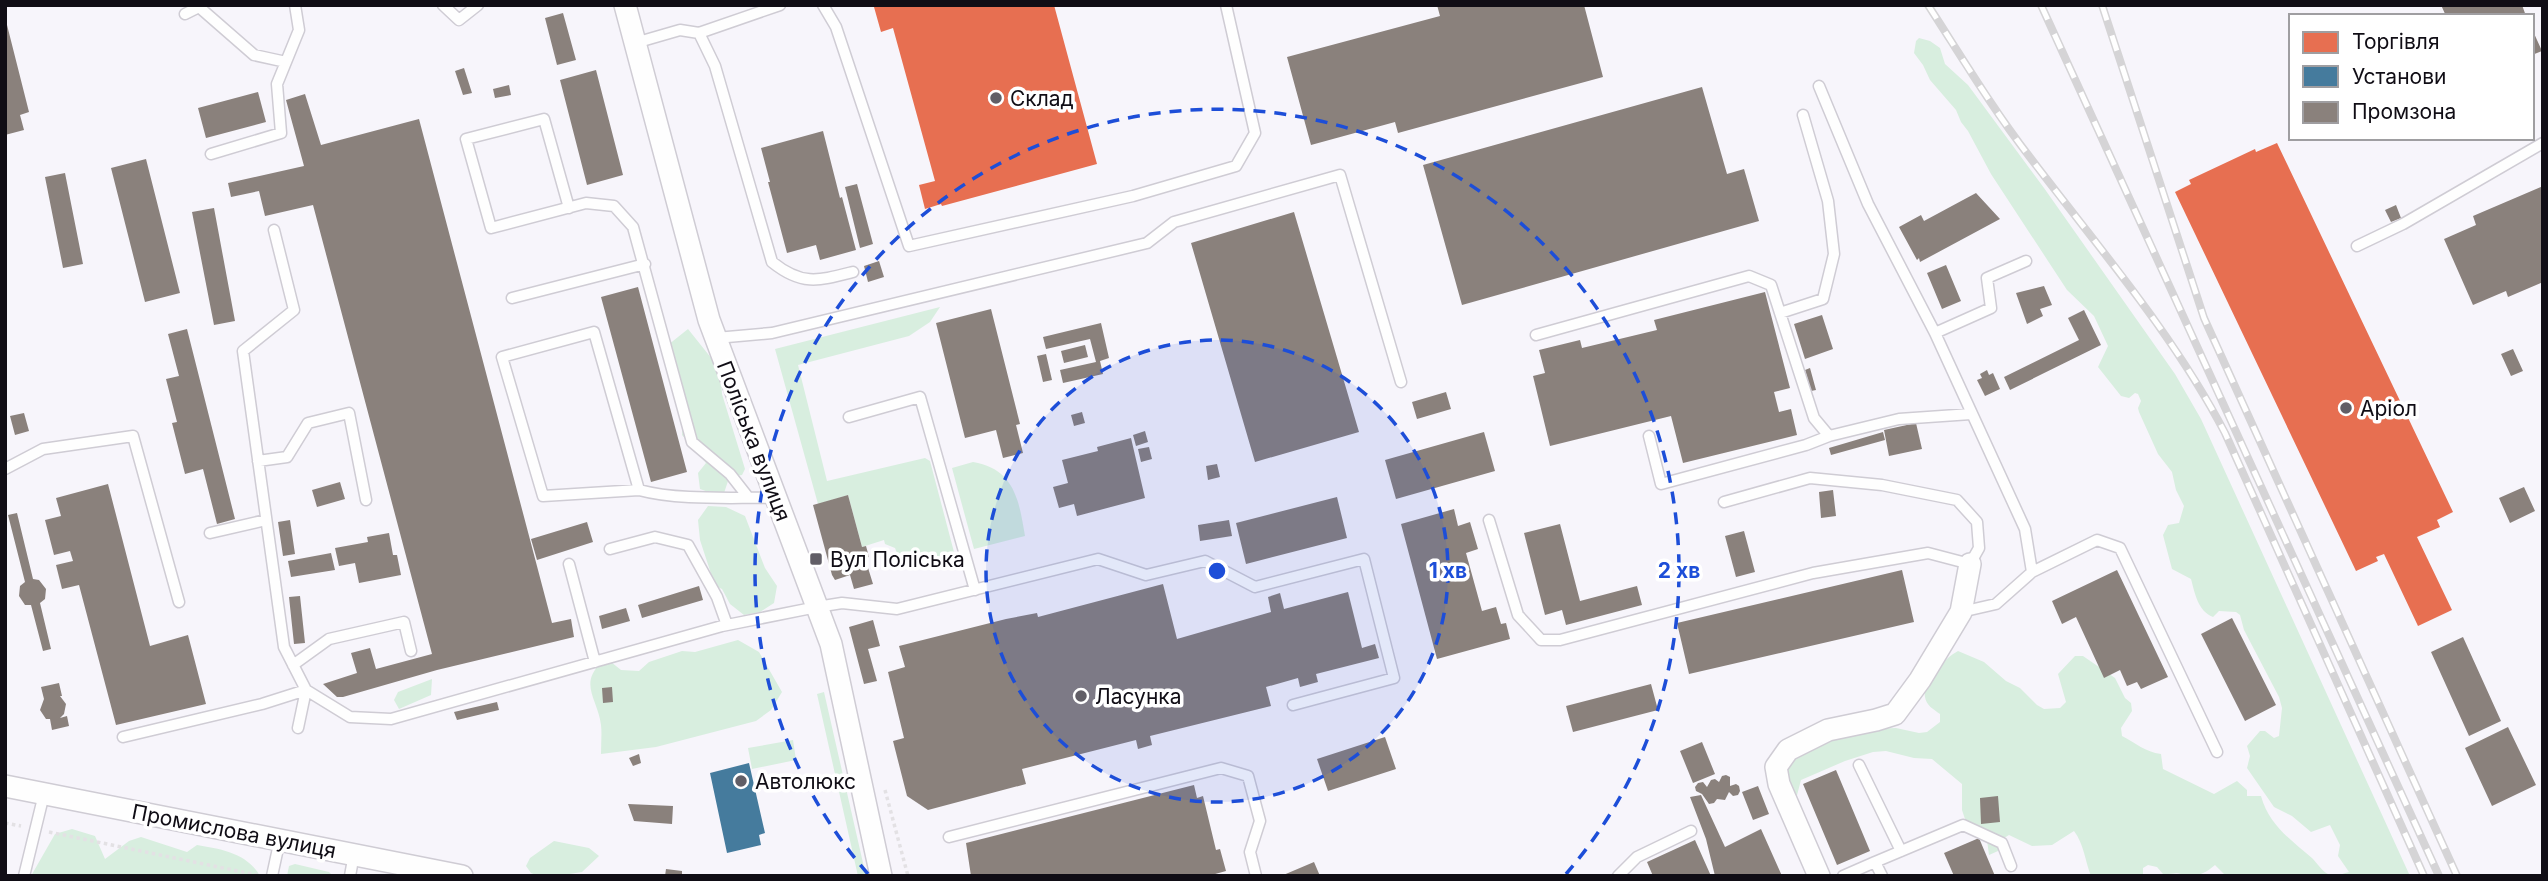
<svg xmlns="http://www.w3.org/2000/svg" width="2548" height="881" viewBox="0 0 2548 881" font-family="Inter,sans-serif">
<rect width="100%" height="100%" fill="#f7f5fb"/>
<!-- green -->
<path fill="#d8eedf" d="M1919,38L1930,41L1940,48L1945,64L1968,85L2044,188L2175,374L2201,419L2410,876H2226L2215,865C2203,875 2197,877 2181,874C2176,872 2169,875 2163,874L2157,867L2148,865L2143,868V876H2091C2085,861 2084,844 2074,831L2052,845L2032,846L2009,835L2004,838L1998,851L1989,855L1987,840L1969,831L1962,810V784L1932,759L1914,758L1886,751L1873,752L1845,761L1801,780L1796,799L1771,779L1787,758L1843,730L1896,728L1919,733L1927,732L1940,722V714C1933,709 1926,705 1925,697C1922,681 1945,658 1958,651L1984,662L2006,681L2020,688L2037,705L2044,709L2060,708L2066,702L2058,674L2075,656H2083L2115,678L2125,698L2131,703L2132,711L2121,728L2122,736C2136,743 2145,752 2161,754L2163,769L2214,794L2237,781L2247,790V796H2261C2269,825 2290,839 2312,858C2317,863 2322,871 2328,874C2334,877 2342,874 2349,872L2338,856L2340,845L2330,825L2311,832L2292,816L2274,807L2247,768L2250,756L2247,746L2260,731H2265L2274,738L2279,736L2282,708L2279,697L2244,630L2240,615L2236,612L2219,611L2213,617C2198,611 2195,594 2191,579L2172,569L2163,535L2168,525L2179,523L2184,506L2176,490L2172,472L2158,454L2139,412L2138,408L2141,401L2138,394L2135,393L2129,398L2121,396L2098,367L2108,346L2094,316L2067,290L1991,174L1968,131L1961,122L1956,110L1930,80L1923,65L1914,53L1916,41Z
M940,307L930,322L909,336L798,365L827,481L925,458L930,461L954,552L906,568L903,562L900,561L895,548L885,544L884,540L862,547L848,495L818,504L775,349Z
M688,329L720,369L722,394L745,469L742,475L736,476L718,469L728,481L724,493L717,495L700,489L698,473L706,463L682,435L684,401L668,345Z
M973,462C1015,469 1019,501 1025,536L974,549L952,468Z
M708,506L726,507L745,516L765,568L777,586L774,603L760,612L744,615L730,604L722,589L715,586L700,540L698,520Z
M738,640L759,652L782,692L771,710L756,721L656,747L601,754C601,744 602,734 601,725C598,699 578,684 602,662H611L621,670L639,671L649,662L682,651L695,652Z
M432,679L431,695L399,709L394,700L398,692Z
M824,692L866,876H858L817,694Z
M793,740L796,760L752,769L748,748Z
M72,829L95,836L105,859L129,841L141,837L187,852L197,845C221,849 247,853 260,876H31L55,834Z
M554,841L589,848L599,856L582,872L557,876H538L531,873L526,866L530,858Z
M295,864L329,872L333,876H287L289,866Z"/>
<!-- shops -->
<path fill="#e76f51" d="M882,5H1054L1097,164L942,206L941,204L925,209L919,185L935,181L893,28L881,32L874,7Z
M2277,143L2453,512L2437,520L2440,527L2417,537L2452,610L2418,626L2384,554L2376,557L2378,561L2356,571L2175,192L2191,184L2189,180L2255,149L2256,152Z"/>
<!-- public -->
<path fill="#457b9d" d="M749,763L765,833L759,835L761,845L727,853L710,773Z"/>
<!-- industry -->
<path fill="#8a817c" d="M1437,5H1584L1603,77L1398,133L1395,122L1311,145L1287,57L1440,16Z
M2441,5H2522L2526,16H2446Z
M563,13L576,60L557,65L545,18Z
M5,17L29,112L20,115L24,130L5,135Z
M2532,29L2542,51L2532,55Z
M464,68L472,93L463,95L455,71Z
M596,70L623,175L587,185L560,80Z
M509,85L511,95L495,98L493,89Z
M1702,87L1727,174L1744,169L1759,221L1462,305L1423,165Z
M258,92L266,122L206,138L198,108Z
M305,94L321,145L419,119L552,623L571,619L574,637L437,670L343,697H337L323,684L357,673L351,653L370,648L376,669L432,654L313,205L265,216L259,191L231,197L228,183L304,166L286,100Z
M823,131L840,198L842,197L856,250L820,260L816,245L787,253L768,182H770L761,148Z
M146,159L180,293L145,302L111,168Z
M65,173L83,264L63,268L45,177Z
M857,184L873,244L860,248L845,187Z
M2543,186V282L2508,297L2506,291L2473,305L2444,239L2476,225L2473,216Z
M1976,193L2000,219L1920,262L1919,258L1917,260L1899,227L1921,215L1924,221Z
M2396,205L2401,218L2391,222L2385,210Z
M214,208L235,321L214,325L192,212Z
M1294,212L1359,432L1255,462L1191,243Z
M879,261L884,277L868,282L864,266Z
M1946,265L1961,301L1942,309L1927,273Z
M2044,286L2052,305L2040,309L2043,316L2027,324L2016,293Z
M638,287L687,472L651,482L601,297Z
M1765,292L1790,388L1774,392L1779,412L1791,409L1797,435L1683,463L1671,416L1550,446L1533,376L1545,373L1539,350L1580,340L1582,348L1657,330L1654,320Z
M991,309L1020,424L1016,425L1023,453L1003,458L996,430L965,438L936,323Z
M2084,310L2101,345L2010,390L2004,377L2079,340L2068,318Z
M1822,315L1833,349L1805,359L1794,324Z
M1101,323L1109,358L1100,361L1103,374L1063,383L1060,370L1096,362L1090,339L1046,349L1043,337Z
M187,329L235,519L217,524L203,469L185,474L172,423L177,422L166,379L179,376L168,334Z
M1085,345L1088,357L1064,363L1061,351Z
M2513,349L2523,371L2511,376L2501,354Z
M1046,354L1052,380L1043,382L1037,356Z
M1810,368L1816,390L1811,391L1805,370Z
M1987,370L1989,375L1993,373L2000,389L1985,396L1977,380L1982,378L1980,374Z
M1446,392L1451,409L1417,419L1412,402Z
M1082,412L1085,423L1074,426L1071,415Z
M24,413L29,431L15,435L10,416Z
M1916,423L1922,449L1889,456L1884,430Z
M1145,431L1148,442L1136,446L1133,435Z
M1484,432L1495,471L1396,499L1385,460Z
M1883,432L1885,440L1831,455L1829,448Z
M1131,438L1145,498L1077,516L1074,504L1059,508L1053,487L1068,483L1062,460L1098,451L1097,447Z
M1149,447L1152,459L1141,462L1138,449Z
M1217,464L1220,477L1208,480L1206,466Z
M340,482L345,499L317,507L312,490Z
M108,484L150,646L188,635L206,704L116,725L79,585L62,589L56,565L73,561L70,551L54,555L45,520L61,516L56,498Z
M2524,487L2535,511L2510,523L2499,498Z
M1833,490L1836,516L1821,518L1819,492Z
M848,495L862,547L866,546L869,557L865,558L873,584L854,589L850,575L835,580L832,575L813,505Z
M1337,497L1347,538L1246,564L1236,523Z
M1454,509L1458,526L1470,522L1478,549L1466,553L1482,611L1496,607L1501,624L1506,623L1510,639L1437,659L1401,524Z
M17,513L33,579L39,580L46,589L45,599L40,603L51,649L43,651L31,605H25L19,596L20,586L25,582L8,515Z
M290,520L295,554L283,556L278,522Z
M1229,520L1232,536L1200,541L1198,525Z
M587,522L593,542L537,560L531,539Z
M1560,524L1580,601L1637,586L1642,605L1566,625L1562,610L1545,615L1524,533Z
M1744,531L1755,572L1736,577L1725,536Z
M389,533L393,555H397L401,575L359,583L355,563L339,566L335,548L368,542L367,537Z
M331,553L335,570L291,577L288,561Z
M1902,570L1914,622L1689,674L1677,623Z
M2117,570L2168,677L2141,689L2137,682L2127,686L2120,670L2104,678L2076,617L2062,624L2052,601Z
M1163,584L1177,639L1271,612L1268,597L1280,593L1284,609L1348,592L1362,648L1375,644L1379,658L1316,674L1318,682L1300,687L1298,678L1266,687L1271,706L1150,736L1152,745L1138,749L1136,740L1022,769L1026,784L928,810L907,796L893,741L904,738L888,672L905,667L899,646L1006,619L1037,613L1038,617Z
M699,586L703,600L642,618L638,605Z
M300,596L305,643L294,644L289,597Z
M626,608L630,621L602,629L599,616Z
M2232,618L2276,705L2245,721L2201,634Z
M873,620L880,646L868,649L877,681L864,684L849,627Z
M2463,637L2501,721L2469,736L2431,652Z
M59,683L62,696H60L66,704L64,714L60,718L67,716L69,726L52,730L50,719H46L40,710L44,699L41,687Z
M1651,684L1658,710L1573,732L1566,706Z
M612,687L613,702L603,703L602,688Z
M497,702L499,710L457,720L454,712Z
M2508,727L2536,785L2492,806L2465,748Z
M1385,737L1396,769L1328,791L1317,759Z
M1702,742L1715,774L1693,783L1680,751Z
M639,754L641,763L633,766L629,758Z
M1836,770L1870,851L1837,865L1803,784Z
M1726,775L1730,777V786L1736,784L1739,786L1740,791L1738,795L1733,796L1729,792L1725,800L1717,799L1714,803L1709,804L1702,794L1696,791L1695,787L1698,783L1703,782L1707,787L1711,780L1715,779L1719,782L1722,776Z
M1194,785L1197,798L1203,796L1216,850L1220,849L1226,871L1208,876H971L966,843Z
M1758,786L1769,814L1753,820L1742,792Z
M1701,795L1725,847L1761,829L1782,876H1715L1706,839L1690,797Z
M1998,796L2000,822L1981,824L1980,798Z
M628,804L673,806L672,824L634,821Z
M1979,838L1995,876H1954L1944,853Z
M1695,840L1711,876H1653L1647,862Z
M1314,862L1320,876H1281Z
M666,869L682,871V876H665Z"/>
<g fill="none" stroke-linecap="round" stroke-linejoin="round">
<defs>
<path id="lane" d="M443,5L459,20L478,5
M823,5L836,27L909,246L1133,196L1236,166L1255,133L1226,5
M185,14L199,7L254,55L286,62
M699,33L780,5
M635,43L680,30L699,33L715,66L772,262C802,286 818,281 853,272
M1819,86L1868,204L1935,333L2025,529L2032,572L1996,604L1961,612
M211,154L281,133L277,84L299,30L295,5
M569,208L544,119L466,139L491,228L586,203L614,206L633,227L692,442L730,474L748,497
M274,230L294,310L243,351L284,647L306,690L350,717L391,719L722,626L817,607L842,603L897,609L1098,559L1146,575L1205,561L1255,587L1364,559L1394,678L1293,705
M2357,246L2403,224L2543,143
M512,298L645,264
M1780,313L1823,299L1834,254L1828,201L1803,115
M1935,333L1991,308L1987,278L2026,261
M1536,335L1749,276L1771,285L1814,418L1829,436L1899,419L1971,414
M716,338L772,333L1147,243L1174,222L1340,175L1401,382
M849,417L920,397L975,590
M1649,436L1661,484L1806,445L1829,436
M258,461L287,457L308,423L349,413L366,500
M5,469L43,449L133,436L179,602
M639,490L543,496L502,357L594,332L639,490C680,501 733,497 776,498
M1489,520L1518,615L1541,640H1560L1813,573L1928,553L1970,564L1979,548L1977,522L1957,500L1882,485L1810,478L1724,502
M210,533L266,520
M610,549L655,537L688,545L717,597L727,625
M569,564L595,662
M2032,572L2097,540L2120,548L2217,752
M293,665L329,639L404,622L411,651
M123,737L262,704L306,690L298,728
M1859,765L1901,851
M949,837L1221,768L1248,776L1260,821L1250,852L1256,876
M1875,862L1963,825L2002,843L2011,866
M24,876L44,794
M272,876L280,839
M350,876L354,854
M1618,876L1637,857L1691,831
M1843,876L1875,862L1882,876"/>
<path id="street" d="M625,5L709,320L831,644L881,876
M5,786L462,876
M1819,876L1779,784L1776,767L1788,750L1828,730L1876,720L1895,714L1920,680L1961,612L1970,564"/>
</defs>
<!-- lane casing -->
<use href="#lane" stroke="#cfccd4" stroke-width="13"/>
<!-- street casing -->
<use href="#street" stroke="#cfccd4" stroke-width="24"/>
<!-- path -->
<path stroke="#e3e1e4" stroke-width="3.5" stroke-dasharray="3.5 3.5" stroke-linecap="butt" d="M885,790L908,876
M5,823L21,826
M49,832L257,875"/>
<!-- lane -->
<use href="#lane" stroke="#fefefe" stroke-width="10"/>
<!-- street -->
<use href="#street" stroke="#fefefe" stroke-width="21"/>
<defs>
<path id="rail" d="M1928,5C1961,56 1992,108 2029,156C2097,246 2173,333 2225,433L2424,876
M2041,5L2439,876
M2102,5L2204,318L2457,876"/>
</defs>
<!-- rail casing -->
<use href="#rail" stroke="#d5d4d6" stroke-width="8"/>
<!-- rail -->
<use href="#rail" stroke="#fff" stroke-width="5" stroke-dasharray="16" stroke-linecap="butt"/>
</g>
<!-- distance rings -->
<circle cx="1217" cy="571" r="231" fill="#1d4ed8" fill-opacity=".12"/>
<g fill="none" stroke="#1d4ed8" stroke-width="3.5" stroke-dasharray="12 9">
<circle cx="1217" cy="571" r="231"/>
<path d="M868 874A462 462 0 1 1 1566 874"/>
</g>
<!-- markers -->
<g fill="#615e66" stroke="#fff" stroke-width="2.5">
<circle cx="996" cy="98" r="7"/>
<circle cx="2346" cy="408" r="7"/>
<rect x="809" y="552" width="14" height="14" rx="3.5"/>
<circle cx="1081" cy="696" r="7"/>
<circle cx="741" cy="781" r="7"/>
</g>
<g text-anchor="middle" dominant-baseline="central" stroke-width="7" stroke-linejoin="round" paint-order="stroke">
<!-- poi labels -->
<g font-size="21" fill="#100d15" stroke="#fff" text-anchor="start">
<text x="1010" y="98">Склад</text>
<text x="2360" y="408">Аріол</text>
<text x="830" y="559">Вул Поліська</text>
<text x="1095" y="696">Ласунка</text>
<text x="755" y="781">Автолюкс</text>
</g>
<!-- street labels -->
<g font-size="21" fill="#100d15" stroke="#fff">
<text transform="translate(754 441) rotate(69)">Поліська вулиця</text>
<text transform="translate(234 831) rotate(11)">Промислова вулиця</text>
</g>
</g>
<circle cx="1217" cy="571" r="10" fill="#1d4ed8" stroke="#fff" stroke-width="3.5"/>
<g font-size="21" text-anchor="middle" font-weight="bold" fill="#1d4ed8" stroke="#fff" stroke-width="7" stroke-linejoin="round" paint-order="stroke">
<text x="1448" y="578">1 хв</text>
<text x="1679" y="578">2 хв</text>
</g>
<!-- border -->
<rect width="2548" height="881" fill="none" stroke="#100d15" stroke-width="14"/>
<!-- legend -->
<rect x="2289" y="14" width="245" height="126" fill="#ffffff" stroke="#9f9ea1" stroke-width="2"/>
<rect x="2303" y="32" width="35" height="21" fill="#e76f51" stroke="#9f9ea1" stroke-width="2"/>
<text x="2352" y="49" font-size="21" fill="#100d15">Торгівля</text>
<rect x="2303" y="66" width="35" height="21" fill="#457b9d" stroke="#9f9ea1" stroke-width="2"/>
<text x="2352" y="84" font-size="21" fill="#100d15">Установи</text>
<rect x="2303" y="102" width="35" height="21" fill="#8a817c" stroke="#9f9ea1" stroke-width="2"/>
<text x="2352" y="119" font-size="21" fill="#100d15">Промзона</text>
</svg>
